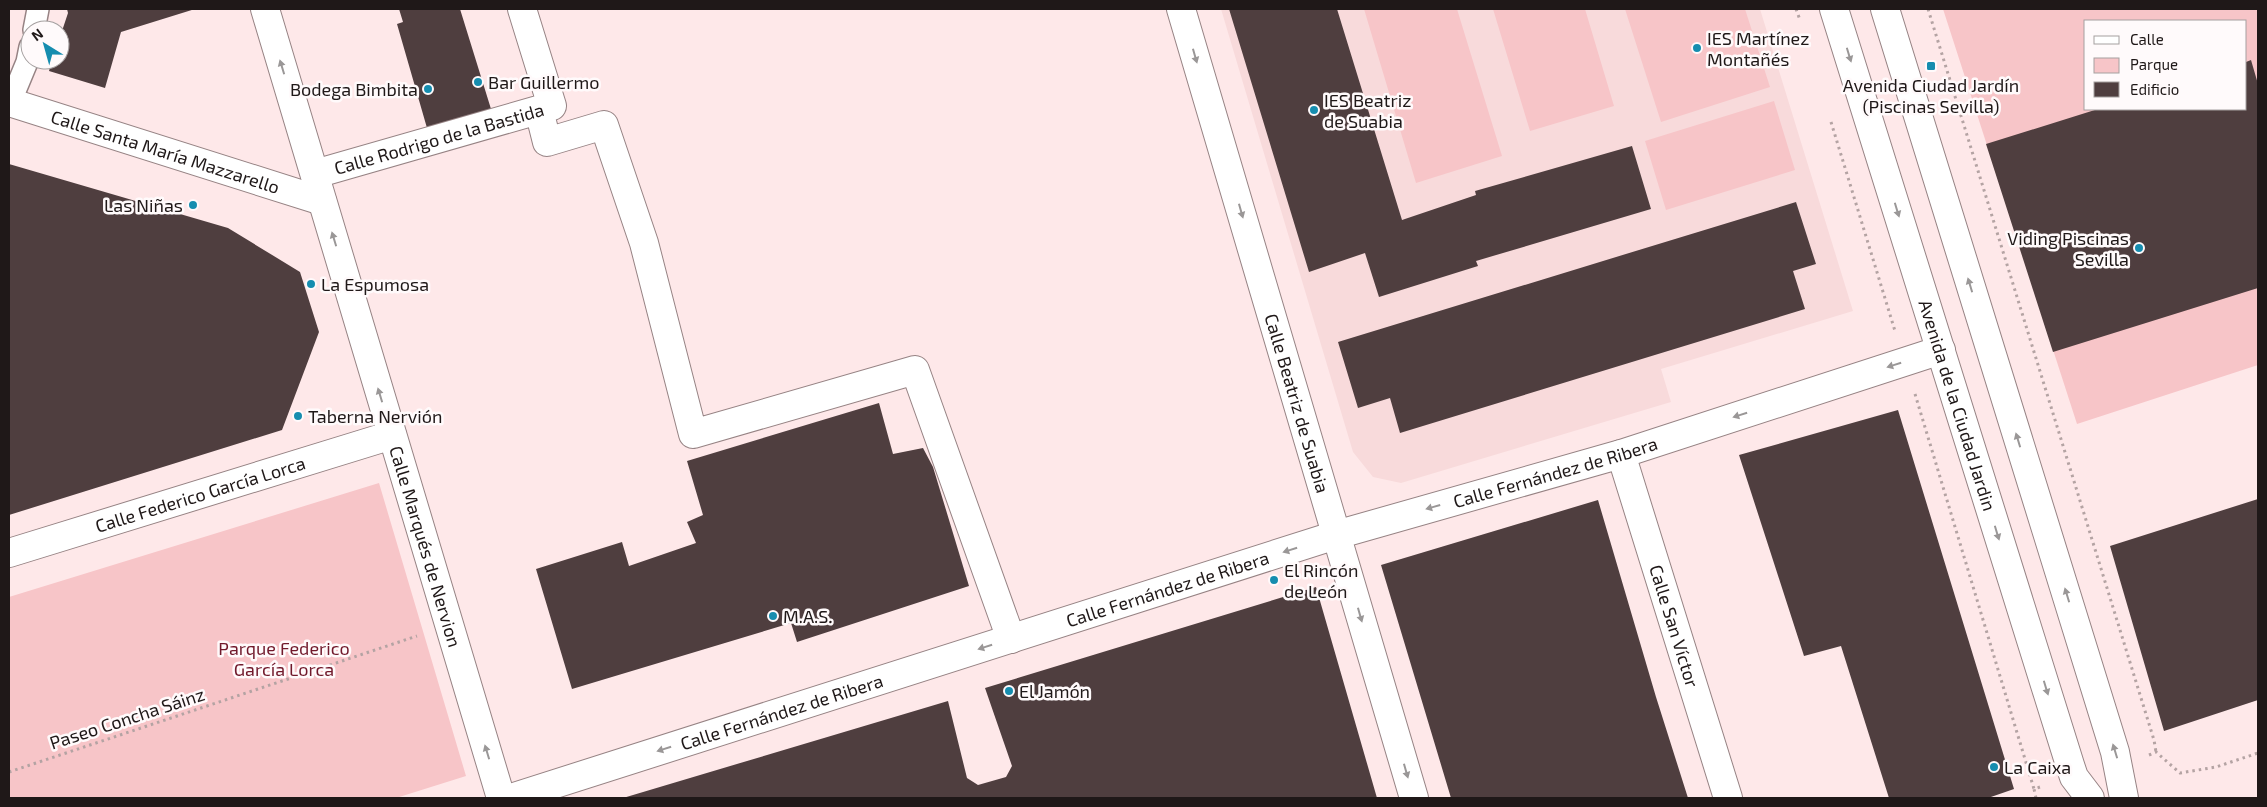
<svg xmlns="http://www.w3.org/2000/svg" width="2267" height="807" viewBox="0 0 2267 807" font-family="'Exo 2',sans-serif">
<rect width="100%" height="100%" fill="#fee8e9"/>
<!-- built -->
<path fill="#f8dadb" d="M1221,9H1760L1853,311L1661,369L1671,402L1401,483L1373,477L1353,452Z"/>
<!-- green -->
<path fill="#f7c5c8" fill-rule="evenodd" d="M1364,9H1457L1502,156L1416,183Z
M1493,9H1585L1614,106L1530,131Z
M1625,9H1745L1770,87L1661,122Z
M1943,9H2258V365L2077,424ZM2086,21H2246V109H2086Z
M1774,101L1795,170L1666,210L1645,141Z
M379,483L466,776L396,798H9V597Z"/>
<!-- building -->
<path fill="#4f3e3f" d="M67,9H195L121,32L105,88L49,71L52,60H60V37L68,13Z
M399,9H460L491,109L427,128L397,24L403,22Z
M1229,9H1337L1402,220L1476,195L1475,191L1632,146L1651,209L1476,261L1478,266L1379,297L1365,253L1309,272Z
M2251,60L2258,84V288L2053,352L1986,144L2098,109H2246V62Z
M9,164L228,228L300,272L319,332L282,430L9,515Z
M1796,202L1816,264L1793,271L1805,309L1400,433L1390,398L1358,408L1338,342Z
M879,403L893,454L923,448L933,467L969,586L797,642L791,623L572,689L536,569L622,542L629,566L696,543L687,522L703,515L687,461Z
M1898,410L2014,789L1988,798H1889L1841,646L1804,656L1739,455Z
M2258,499V700L2164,731L2110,546Z
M1598,500L1656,697L1688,798H1451L1381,565Z
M1316,587L1377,798H623L948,701L967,778L978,785L1006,777L1012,766L985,688Z"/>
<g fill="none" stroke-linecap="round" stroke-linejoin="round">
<defs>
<path id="service" d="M34,30L38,9
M10,103L27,62L30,47"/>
<g id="pedestrian">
<path d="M539,110L547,142L604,125L644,243L693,434L915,370L1011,639"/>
<path id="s1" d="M315,174L552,106L522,9"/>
</g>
<g id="minor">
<path id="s2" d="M265,9L501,798"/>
<path id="s3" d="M1181,9L1414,798"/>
<path id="s4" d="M9,102L322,201"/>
<path id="s5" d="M1621,454L1728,798"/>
<path id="s6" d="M9,553L392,435"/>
<path id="s7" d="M511,798L1336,535L1621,454L1941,350"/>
</g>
<g id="secondary">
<path id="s8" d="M1834,9L2070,765L2074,777L2090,798"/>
<path d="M1885,9L2115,752L2124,798"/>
</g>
</defs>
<!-- service casing -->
<use href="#service" stroke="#968384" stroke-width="24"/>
<!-- pedestrian casing -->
<use href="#pedestrian" stroke="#968384" stroke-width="30"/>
<!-- minor casing -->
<use href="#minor" stroke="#968384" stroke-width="30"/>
<!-- secondary casing -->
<use href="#secondary" stroke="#968384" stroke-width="30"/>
<!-- path -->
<path stroke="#b4a3a3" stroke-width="3" stroke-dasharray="2.5 4" stroke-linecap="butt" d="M1796,9L1800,20
M1928,9L2154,740L2156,752
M1831,122L1895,331
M1915,394L2034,789
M2149,755L2156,752L2180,773L2216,767L2258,753
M9,772L417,636
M2036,798L2034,789L2043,786"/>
<!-- service -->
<use href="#service" stroke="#fff" stroke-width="21"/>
<!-- pedestrian -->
<use href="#pedestrian" stroke="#fff" stroke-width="28"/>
<!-- minor -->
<use href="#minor" stroke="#fff" stroke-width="28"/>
<!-- secondary -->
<use href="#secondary" stroke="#fff" stroke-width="28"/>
</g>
<!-- one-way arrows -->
<defs><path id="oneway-solid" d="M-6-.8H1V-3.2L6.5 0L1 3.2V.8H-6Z" transform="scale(1.25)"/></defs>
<g fill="#9a9797">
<use href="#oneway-solid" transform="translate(1849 55) rotate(73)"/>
<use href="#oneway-solid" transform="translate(1195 56) rotate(74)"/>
<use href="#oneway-solid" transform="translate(282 67) rotate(-107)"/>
<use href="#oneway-solid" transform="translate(1897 210) rotate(73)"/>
<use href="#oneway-solid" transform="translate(1241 211) rotate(74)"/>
<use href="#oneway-solid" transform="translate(334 239) rotate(-107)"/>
<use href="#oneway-solid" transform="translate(1970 285) rotate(-107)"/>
<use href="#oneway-solid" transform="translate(1894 365) rotate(163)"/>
<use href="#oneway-solid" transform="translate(380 395) rotate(-107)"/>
<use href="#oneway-solid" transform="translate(1740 415) rotate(162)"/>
<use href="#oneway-solid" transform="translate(2018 440) rotate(-107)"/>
<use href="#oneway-solid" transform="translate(1433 507) rotate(164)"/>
<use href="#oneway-solid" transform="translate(1997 533) rotate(73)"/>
<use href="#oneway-solid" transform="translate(1290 550) rotate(162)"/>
<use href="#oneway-solid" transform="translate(2067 595) rotate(-107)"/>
<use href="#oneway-solid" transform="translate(1360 615) rotate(74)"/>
<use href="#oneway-solid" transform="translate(985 647) rotate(162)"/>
<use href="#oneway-solid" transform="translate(2046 688) rotate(73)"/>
<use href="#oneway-solid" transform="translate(664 749) rotate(162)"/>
<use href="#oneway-solid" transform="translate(2115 751) rotate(-107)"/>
<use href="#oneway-solid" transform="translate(487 752) rotate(-107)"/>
<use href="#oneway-solid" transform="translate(1406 771) rotate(74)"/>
</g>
<!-- markers -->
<g fill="#168daf" stroke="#fffafb" stroke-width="2">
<circle cx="1697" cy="48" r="5"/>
<rect x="1926" y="61" width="10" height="10" rx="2.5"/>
<circle cx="478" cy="82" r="5"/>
<circle cx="428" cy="89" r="5"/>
<circle cx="1314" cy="110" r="5"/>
<circle cx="193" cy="205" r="5"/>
<circle cx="2139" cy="248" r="5"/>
<circle cx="311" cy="284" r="5"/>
<circle cx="298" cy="416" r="5"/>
<circle cx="1274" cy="580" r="5"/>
<circle cx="773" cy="616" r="5"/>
<circle cx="1009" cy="691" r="5"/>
<circle cx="1994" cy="767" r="5"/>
</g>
<g text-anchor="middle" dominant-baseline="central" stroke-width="5" stroke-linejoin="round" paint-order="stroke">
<!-- poi labels -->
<g font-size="18" fill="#1f1818" stroke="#fffafb" text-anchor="start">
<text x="1707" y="38">IES Martínez<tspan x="1707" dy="21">Montañés</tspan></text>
<text x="488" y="82">Bar Guillermo</text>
<text x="1931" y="85" text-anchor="middle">Avenida Ciudad Jardín<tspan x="1931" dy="21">(Piscinas Sevilla)</tspan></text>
<text x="418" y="89" text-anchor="end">Bodega Bimbita</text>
<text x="1324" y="100">IES Beatriz<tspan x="1324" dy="21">de Suabia</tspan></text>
<text x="183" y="205" text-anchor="end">Las Niñas</text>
<text x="2129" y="238" text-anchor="end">Viding Piscinas<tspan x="2129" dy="21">Sevilla</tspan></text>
<text x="321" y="284">La Espumosa</text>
<text x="308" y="416">Taberna Nervión</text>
<text x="1284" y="570">El Rincón<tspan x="1284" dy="21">de León</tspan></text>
<text x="783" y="616">M.A.S.</text>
<text x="1019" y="691">El Jamón</text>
<text x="2004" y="767">La Caixa</text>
</g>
<!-- street labels -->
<g font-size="18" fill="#1f1818" stroke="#fffafb">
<text stroke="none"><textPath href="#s1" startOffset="129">Calle Rodrigo de la Bastida</textPath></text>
<text stroke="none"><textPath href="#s4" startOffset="164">Calle Santa María Mazzarello</textPath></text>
<text stroke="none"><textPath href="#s3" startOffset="411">Calle Beatriz de Suabia</textPath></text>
<text stroke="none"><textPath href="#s8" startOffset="415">Avenida de la Ciudad Jardin</textPath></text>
<text stroke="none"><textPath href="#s7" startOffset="1094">Calle Fernández de Ribera</textPath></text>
<text stroke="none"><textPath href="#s6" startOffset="200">Calle Federico García Lorca</textPath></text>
<text stroke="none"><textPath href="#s2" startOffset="561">Calle Marqués de Nervion</textPath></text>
<text stroke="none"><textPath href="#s7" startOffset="689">Calle Fernández de Ribera</textPath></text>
<text stroke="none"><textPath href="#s5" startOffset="180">Calle San Víctor</textPath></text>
<text stroke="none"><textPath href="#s7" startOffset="284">Calle Fernández de Ribera</textPath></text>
<text transform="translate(127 718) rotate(-18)">Paseo Concha Sáinz</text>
</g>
<!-- park labels -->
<g font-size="18" fill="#71192b" stroke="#fffafb">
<text x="284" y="648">Parque Federico<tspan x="284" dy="21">García Lorca</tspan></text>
</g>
</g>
<!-- border -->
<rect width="2267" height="807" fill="none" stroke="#1f1818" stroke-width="20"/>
<!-- legend -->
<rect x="2084" y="20" width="162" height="90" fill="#fffafb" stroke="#a5a0a0"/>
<rect x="2094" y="36" width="25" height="8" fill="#ffffff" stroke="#a5a0a0"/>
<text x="2130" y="45" font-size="15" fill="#1f1818">Calle</text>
<rect x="2094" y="58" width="25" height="15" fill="#f7c5c8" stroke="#a5a0a0"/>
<text x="2130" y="70" font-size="15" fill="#1f1818">Parque</text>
<rect x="2094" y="82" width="25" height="15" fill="#4f3e3f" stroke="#a5a0a0"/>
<text x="2130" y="95" font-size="15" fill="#1f1818">Edificio</text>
<!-- north arrow -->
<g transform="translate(45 45) rotate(323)"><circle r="24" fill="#fffafb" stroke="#a5a0a0"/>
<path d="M0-4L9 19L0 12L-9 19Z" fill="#168daf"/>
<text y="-8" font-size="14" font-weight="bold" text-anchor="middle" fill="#1f1818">N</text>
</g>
</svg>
